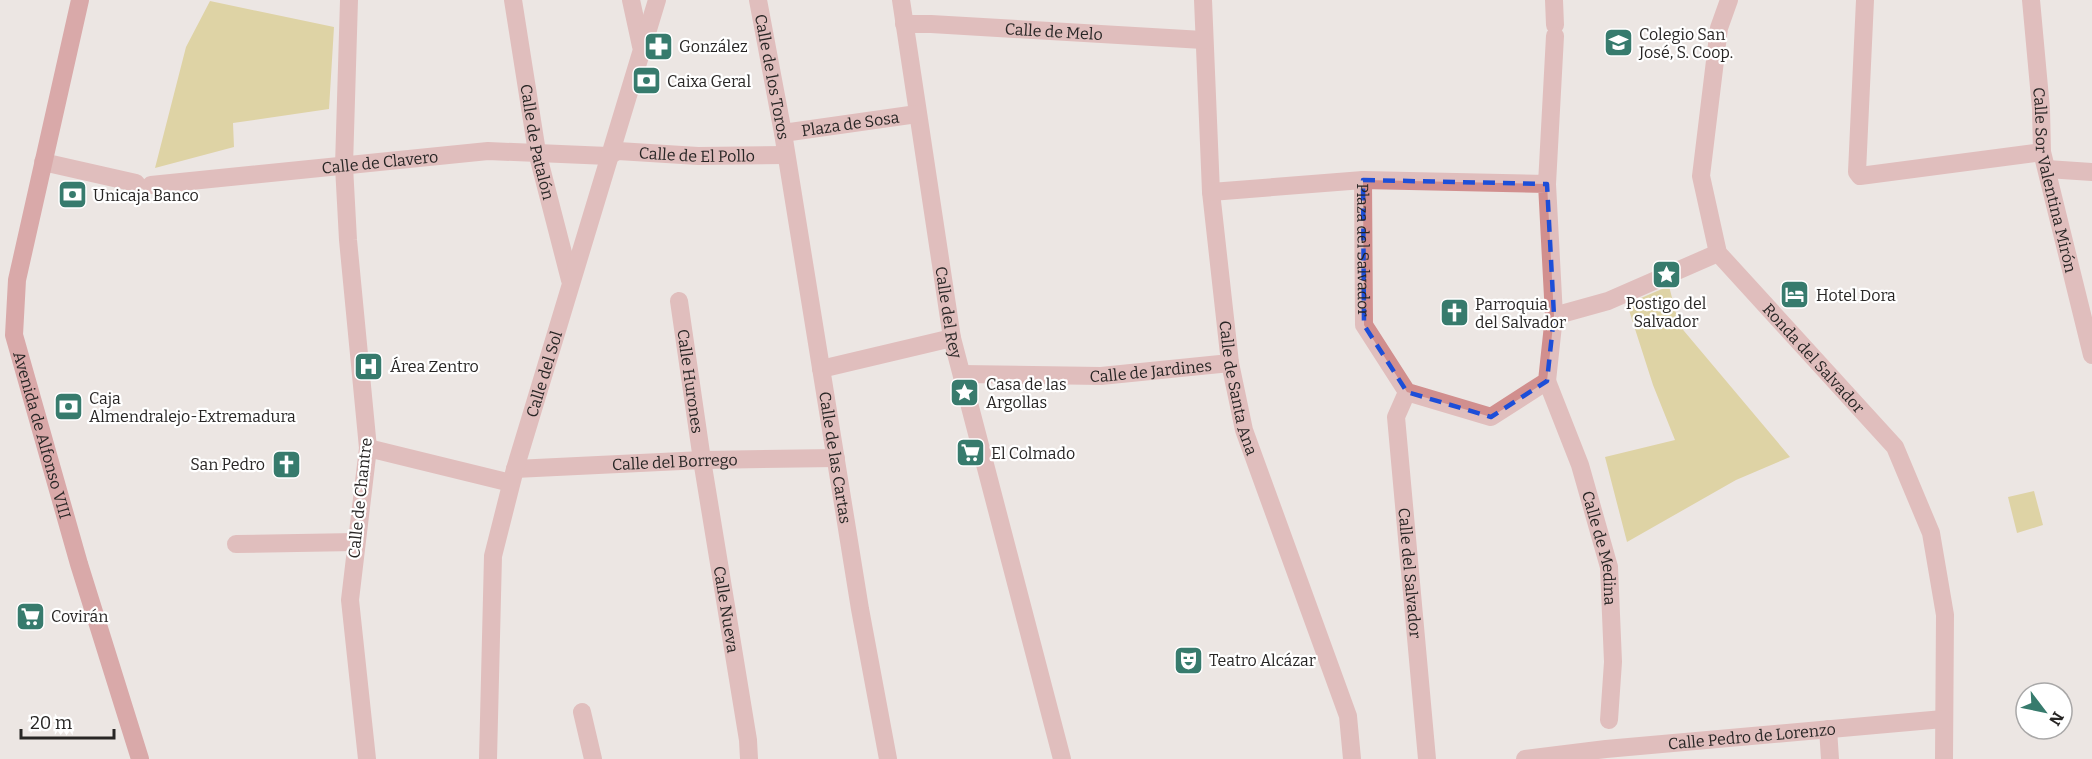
<svg xmlns="http://www.w3.org/2000/svg" width="2092" height="759" viewBox="0 0 2092 759" font-family="Bitter,serif">
<rect width="100%" height="100%" fill="#ece6e3"/>
<!-- green -->
<path fill="#cdbc5a" d="M210,1L334,27L329,109L233,123L234,147L155,168L186,47Z
M1669,286L1679,325L1790,457L1736,480L1627,542L1605,457L1675,440L1653,385L1627,304Z
M2034,491L2043,525L2017,533L2008,497Z"/>
<g fill="none" stroke-linecap="round" stroke-linejoin="round">
<!-- street -->
<g stroke="#d18f8e" stroke-width="18">
<path d="M349,0L344,166L348,240L368,448L350,600L367,759"/>
<path id="s1" d="M513,0L537,152L570,280"/>
<path d="M631,0L641,46"/>
<path id="s2" d="M758,0L783,133L860,609L888,759"/>
<path id="s3" d="M901,0L952,338L1062,759"/>
<path id="s4" d="M1203,0L1211,192L1230,363L1244,430L1348,716L1352,759"/>
<path d="M1554,0L1555,25"/>
<path id="s5" d="M1729,0L1719,28L1701,176L1718,253L1895,447L1931,533L1945,615L1944,759"/>
<path d="M1865,0L1857,172L1860,176L2042,152"/>
<path id="s6" d="M2031,0L2041,109L2042,152L2092,355"/>
<path id="s7" d="M904,24H931L1203,40"/>
<path id="s8" d="M783,133L917,114"/>
<path d="M43,162L136,183"/>
<path d="M2047,169L2092,172"/>
<path id="s9" d="M1547,184L1363,180L1364,325L1407,392L1491,417L1547,381L1554,316L1547,184L1555,36"/>
<path id="s10" d="M151,185L488,151L608,156L618,151L698,156L786,155"/>
<path d="M1211,192L1363,180"/>
<path id="s11" d="M679,301L702,460L748,740L749,759"/>
<path d="M1554,316L1608,301L1718,253"/>
<path d="M821,369L952,338"/>
<path id="s12" d="M962,374L1101,376L1230,363"/>
<path id="s13" d="M1547,381L1580,465L1609,567L1613,662L1609,720"/>
<path id="s14" d="M1407,392L1396,417L1427,759"/>
<path d="M368,448L511,483"/>
<path id="s15" d="M515,469L702,460L836,458"/>
<path d="M236,544L356,542"/>
<path d="M582,712L593,759"/>
<path d="M1828,729L1830,759"/>
<path id="s16" d="M488,759L493,556L515,469L657,0"/>
<path id="s17" d="M1525,759L1606,749L1943,719"/>
</g>
<!-- secondary -->
<path stroke="#c06163" stroke-width="18" id="s18" d="M80,0L17,280L14,335L79,564L140,759"/>
</g>
<!-- marked area -->
<path d="M0 0H2092V759H0ZM1363,180L1547,184L1554,316L1547,381L1491,417L1407,392L1364,325Z" fill="#ece6e3" fill-opacity=".55" fill-rule="evenodd"/>
<path fill="none" stroke="#1d4ed8" stroke-width="4.5" stroke-dasharray="12 8" stroke-linejoin="round" d="M1363,180L1547,184L1554,316L1547,381L1491,417L1407,392L1364,325Z"/>
<!-- icons -->
<defs>
<symbol id="school-square" viewBox="-11 -11 22 22"><rect x="-9" y="-9" width="18" height="18" rx="4" fill="#377b6d" stroke="#fff"/><path d="M0-5L7-2L0 1L-7-2ZM-4 1L0 2.5L4 1V4Q0 6-4 4Z" fill="#fff"/></symbol>
<symbol id="pharmacy-square" viewBox="-11 -11 22 22"><rect x="-9" y="-9" width="18" height="18" rx="4" fill="#377b6d" stroke="#fff"/><path d="M-2-6h4v4h4v4h-4v4h-4v-4h-4v-4h4Z" fill="#fff"/></symbol>
<symbol id="bank-square" viewBox="-11 -11 22 22"><rect x="-9" y="-9" width="18" height="18" rx="4" fill="#377b6d" stroke="#fff"/><path d="M-6-4H6V4H-6ZM0-2.3a2.3 2.3 0 1 0 0 4.6a2.3 2.3 0 1 0 0-4.6Z" fill="#fff"/></symbol>
<symbol id="sight-square" viewBox="-11 -11 22 22"><rect x="-9" y="-9" width="18" height="18" rx="4" fill="#377b6d" stroke="#fff"/><path d="M0-6L1.8-2.2L6-1.7L2.9 1.2L3.7 5.4L0 3.3L-3.7 5.4L-2.9 1.2L-6-1.7L-1.8-2.2Z" fill="#fff"/></symbol>
<symbol id="hotel-square" viewBox="-11 -11 22 22"><rect x="-9" y="-9" width="18" height="18" rx="4" fill="#377b6d" stroke="#fff"/><path d="M-6-4.5h1.5V1H6V5H4.5V3h-9V5H-6ZM-4 0a1.8 1.8 0 1 1 3.6 0ZM.5 0V-2.5h3Q6-2.5 6 0Z" fill="#fff"/></symbol>
<symbol id="church-square" viewBox="-11 -11 22 22"><rect x="-9" y="-9" width="18" height="18" rx="4" fill="#377b6d" stroke="#fff"/><path d="M-1.2-6h2.4v3.5h3.3v2.4h-3.3V6h-2.4V-.1h-3.3v-2.4h3.3Z" fill="#fff"/></symbol>
<symbol id="hospital-square" viewBox="-11 -11 22 22"><rect x="-9" y="-9" width="18" height="18" rx="4" fill="#377b6d" stroke="#fff"/><path d="M-5-5h3v3.5h4V-5h3V5h-3V1.5h-4V5h-3Z" fill="#fff"/></symbol>
<symbol id="supermarket-square" viewBox="-11 -11 22 22"><rect x="-9" y="-9" width="18" height="18" rx="4" fill="#377b6d" stroke="#fff"/><path d="M-6-5.5h2.5l.6 2H6L4.5 2H-2.5L-4.4-4H-6ZM-1.5 3.2a1.3 1.3 0 1 0 .1 0ZM3 3.2a1.3 1.3 0 1 0 .1 0Z" fill="#fff"/></symbol>
<symbol id="theatre-square" viewBox="-11 -11 22 22"><rect x="-9" y="-9" width="18" height="18" rx="4" fill="#377b6d" stroke="#fff"/><path d="M-5-5.5Q0-4 5-5.5V0Q5 5 0 6Q-5 5-5 0ZM-3.3-2.5H-1v1.5H-3.3ZM1-2.5H3.3v1.5H1ZM-2.8 1Q0 5.5 2.8 1Z" fill="#fff"/></symbol>
</defs>
<g fill-rule="evenodd">
<use href="#school-square" x="1602" y="26" width="33" height="33"/>
<use href="#pharmacy-square" x="642" y="30" width="33" height="33"/>
<use href="#bank-square" x="630" y="64" width="33" height="33"/>
<use href="#bank-square" x="56" y="178" width="33" height="33"/>
<use href="#sight-square" x="1650" y="258" width="33" height="33"/>
<use href="#hotel-square" x="1778" y="278" width="33" height="33"/>
<use href="#church-square" x="1438" y="296" width="33" height="33"/>
<use href="#hospital-square" x="352" y="350" width="33" height="33"/>
<use href="#sight-square" x="948" y="376" width="33" height="33"/>
<use href="#bank-square" x="52" y="390" width="33" height="33"/>
<use href="#supermarket-square" x="954" y="436" width="33" height="33"/>
<use href="#church-square" x="270" y="448" width="33" height="33"/>
<use href="#supermarket-square" x="14" y="600" width="33" height="33"/>
<use href="#theatre-square" x="1172" y="644" width="33" height="33"/>
</g>
<g text-anchor="middle" dominant-baseline="central" stroke-width="4.5" stroke-linejoin="round" paint-order="stroke">
<!-- street labels -->
<g font-size="16" fill="#282625" stroke="#fff">
<text stroke="none"><textPath href="#s7" startOffset="150">Calle de Melo</textPath></text>
<text stroke="none"><textPath href="#s2" startOffset="78">Calle de los Toros</textPath></text>
<text stroke="none"><textPath href="#s8" startOffset="68">Plaza de Sosa</textPath></text>
<text stroke="none"><textPath href="#s1" startOffset="144">Calle de Patalón</textPath></text>
<text stroke="none"><textPath href="#s10" startOffset="549">Calle de El Pollo</textPath></text>
<text stroke="none"><textPath href="#s10" startOffset="230">Calle de Clavero</textPath></text>
<text stroke="none"><textPath href="#s6" startOffset="182">Calle Sor Valentina Mirón</textPath></text>
<text stroke="none"><textPath href="#s9" startOffset="254">Plaza del Salvador</textPath></text>
<text stroke="none"><textPath href="#s3" startOffset="316">Calle del Rey</textPath></text>
<text stroke="none"><textPath href="#s5" startOffset="400">Ronda del Salvador</textPath></text>
<text stroke="none"><textPath href="#s12" startOffset="189">Calle de Jardines</textPath></text>
<text stroke="none"><textPath href="#s16" startOffset="392">Calle del Sol</textPath></text>
<text stroke="none"><textPath href="#s11" startOffset="81">Calle Hurones</textPath></text>
<text stroke="none"><textPath href="#s4" startOffset="390">Calle de Santa Ana</textPath></text>
<text stroke="none"><textPath href="#s18" startOffset="446">Avenida de Alfonso VIII</textPath></text>
<text stroke="none"><textPath href="#s2" startOffset="464">Calle de las Cartas</textPath></text>
<text stroke="none"><textPath href="#s15" startOffset="160">Calle del Borrego</textPath></text>
<text transform="translate(360 498) rotate(-84)">Calle de Chantre</text>
<text stroke="none"><textPath href="#s13" startOffset="176">Calle de Medina</textPath></text>
<text stroke="none"><textPath href="#s14" startOffset="184">Calle del Salvador</textPath></text>
<text stroke="none"><textPath href="#s11" startOffset="312">Calle Nueva</textPath></text>
<text stroke="none"><textPath href="#s17" startOffset="228">Calle Pedro de Lorenzo</textPath></text>
</g>
<!-- poi labels -->
<g font-size="16" fill="#282625" stroke="#fff" text-anchor="start">
<text x="1639" y="34">Colegio San<tspan x="1639" dy="18">José, S. Coop.</tspan></text>
<text x="679" y="46">González</text>
<text x="667" y="81">Caixa Geral</text>
<text x="93" y="195">Unicaja Banco</text>
<text x="1816" y="295">Hotel Dora</text>
<text x="1666" y="303" text-anchor="middle">Postigo del<tspan x="1666" dy="18">Salvador</tspan></text>
<text x="1475" y="304">Parroquia<tspan x="1475" dy="18">del Salvador</tspan></text>
<text x="390" y="366">Área Zentro</text>
<text x="986" y="384">Casa de las<tspan x="986" dy="18">Argollas</tspan></text>
<text x="89" y="398">Caja<tspan x="89" dy="18">Almendralejo-Extremadura</tspan></text>
<text x="991" y="453">El Colmado</text>
<text x="265" y="464" text-anchor="end">San Pedro</text>
<text x="51" y="616">Covirán</text>
<text x="1209" y="660">Teatro Alcázar</text>
</g>
</g>
<!-- north arrow -->
<g transform="translate(2044 711) rotate(122)"><circle r="28" fill="#ffffff" stroke="#a9a8a8" stroke-width="1.5"/>
<path d="M0-4.5L10 22L0 15L-10 22Z" fill="#377b6d"/>
<text y="-9" font-size="16" font-weight="bold" text-anchor="middle" fill="#282625">N</text>
</g>
<!-- scale -->
<path d="M21 729v9h93v-9" fill="none" stroke="#282625" stroke-width="3"/>
<text x="30" y="729" font-size="18" fill="#282625" stroke="#ffffff" stroke-width="4.5" paint-order="stroke">20 m</text>
</svg>
